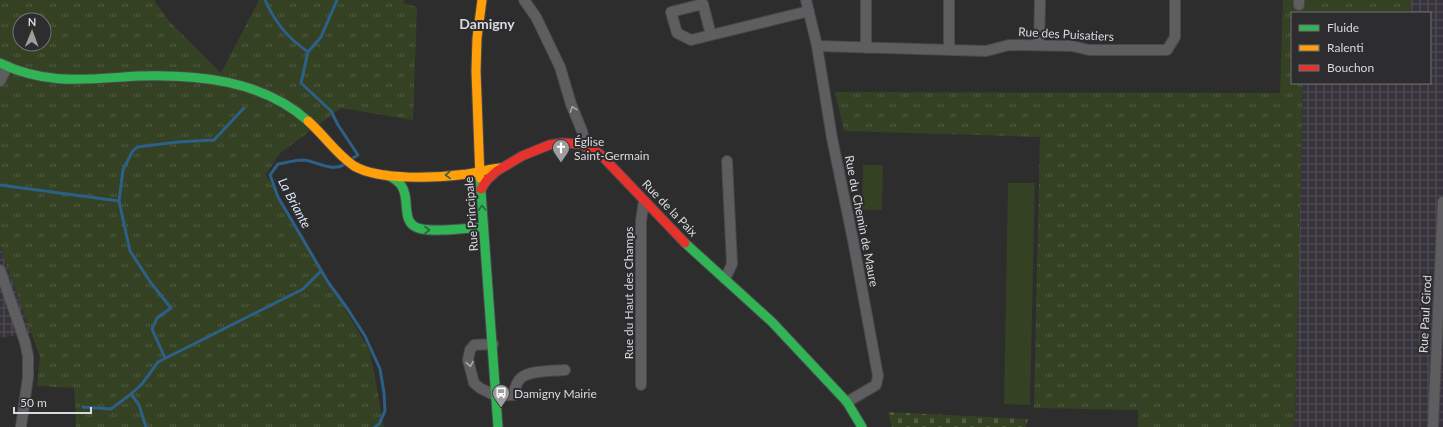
<svg xmlns="http://www.w3.org/2000/svg" width="1443" height="427" viewBox="0 0 1443 427" font-family="Lato,sans-serif">
<defs>
<pattern id="industrial-grid" width="8" height="8" patternUnits="userSpaceOnUse"><rect width="8" height="8" fill="#37333c"/><path d="M0 4h8M4 0v8" fill="none" stroke="#535058"/></pattern>
<pattern id="grass-tufts" width="24" height="20" patternUnits="userSpaceOnUse"><rect width="24" height="20" fill="#344122"/><path d="M3 7l-1-3M5 7V3M7 7l1-3M15 17l-1-3M17 17v-4M19 17l1-3" fill="none" stroke="#515c42"/></pattern>
<pattern id="cemetery-stones" width="16" height="16" patternUnits="userSpaceOnUse"><rect width="16" height="16" fill="#344122"/><path d="M2 7V4a2 2 0 0 1 4 0v3zM10 15v-3a2 2 0 0 1 4 0v3z" fill="#515c42"/></pattern>
</defs>
<rect width="100%" height="100%" fill="#2d2d2e"/>
<!-- industrial -->
<path fill="url(#industrial-grid)" d="M1305,0H1443V427H1292L1295,420L1303,83H1430V13H1304Z
M0,246L31,333L0,338Z"/>
<!-- grass -->
<path fill="url(#grass-tufts)" fill-rule="evenodd" d="M0,0H154L169,21L221,73L259,0H404L403,3L417,7L413,120L341,108L279,154L266,175L370,351L384,427H76L74,388L37,386L40,357L0,246ZM20,20H44V44H20Z
M1283,0H1411L1410,13H1292V83H1303L1295,420L1292,427H1138V410L1034,408L1040,137L844,131L835,92L1280,93Z"/>
<!-- cemetery -->
<path fill="url(#cemetery-stones)" d="M888,412L1028,419L1026,427H892Z"/>
<!-- garden -->
<path fill="#344122" d="M863,165H883L882,210H862Z
M1008,183H1035L1030,405L1004,404Z"/>
<g fill="none" stroke-linecap="round" stroke-linejoin="round">
<!-- stream -->
<path stroke="#2c6088" stroke-width="3" d="M265,0C276,24 287,37 308,52
M337,0L321,37L308,52L301,83L331,111L338,125L358,155L353,158
M345,164C332,173 317,161 303,160C295,160 285,163 278,164L270,175L278,197L328,282L347,308L365,336L380,369L384,393L385,411L379,424L375,427
M0,185L119,201
M165,358L152,329L157,318L171,308L151,283L130,251L119,201L123,170L132,152L137,147L178,142L214,140L244,108
M131,394L142,384L158,362L303,289L321,271
M83,407L111,409L131,394L139,405L146,427"/>
<defs>
<path id="street" d="M524,0L536,17L560,67L571,104L582,131L585,146
M806,0L817,46L832,138L853,240L878,376L876,385L847,402
M949,0V50
M1299,0V5
M711,35L703,4L671,12L677,33L691,40L809,11
M1039,45L1040,1
M817,46L986,51L1009,45L1072,46L1089,50H1167L1175,37V0
M866,48V0
M0,81L7,67
M0,270L25,342L28,356V377L21,427
M725,279L732,264L727,161
M493,344L474,345L470,350L468,360L474,383L480,388L496,396L513,395C515,389 516,382 521,378C529,370 554,371 565,370
M641,385V221L644,201
M1433,427L1443,202"/>
<path id="fast" d="M0,63C48,86 87,79 138,76C196,74 263,80 308,121
M386,175C392,177 397,180 401,185C411,198 400,222 418,228C431,233 468,228 483,227
M480,178L498,427
M685,243L772,322L847,402L862,427"/>
<path id="slow" d="M308,121C324,135 336,154 354,166C380,181 437,178 467,174C478,172 489,169 500,168
M480,178L476,71L477,38L482,0"/>
<path id="jam" d="M481,189L487,180L497,171L522,156L549,145L562,143L581,144L600,154L685,243"/>
</defs>
<!-- street casing -->
<use href="#street" stroke="#49494a" stroke-width="12"/>
<!-- fast casing -->
<use href="#fast" stroke="#49494a" stroke-width="11"/>
<!-- slow casing -->
<use href="#slow" stroke="#49494a" stroke-width="11"/>
<!-- jam casing -->
<use href="#jam" stroke="#49494a" stroke-width="11"/>
<!-- street -->
<use href="#street" stroke="#5e5d5f" stroke-width="10"/>
<!-- fast -->
<use href="#fast" stroke="#30b455" stroke-width="9"/>
<!-- slow -->
<use href="#slow" stroke="#ff9f0a" stroke-width="9"/>
<!-- jam -->
<use href="#jam" stroke="#e5322d" stroke-width="9"/>
</g>
<!-- one-way arrows -->
<defs><path id="oneway-chevron" d="M-2-3.5L2.5 0L-2 3.5" fill="none" stroke-width="1.6" stroke-linecap="round" stroke-linejoin="round"/></defs>
<g stroke="#a8a7aa">
<use href="#oneway-chevron" transform="translate(573 109) rotate(-110)"/>
<use href="#oneway-chevron" transform="translate(470 364) rotate(80)"/>
</g>
<g stroke="#2e623e">
<use href="#oneway-chevron" transform="translate(448 175) rotate(177)"/>
<use href="#oneway-chevron" transform="translate(482 208) rotate(-93)"/>
<use href="#oneway-chevron" transform="translate(427 230)"/>
</g>
<!-- icons -->
<defs>
<symbol id="church-pin" viewBox="-11 -11 22 30"><path d="M0 17L-7.5 6A9.5 9.5 0 1 1 7.5 6Z" fill="#9d9d9f" stroke="#2d2c2f"/><path d="M-1.2-6h2.4v3.5h3.3v2.4h-3.3V6h-2.4V-.1h-3.3v-2.4h3.3Z" fill="#fff"/></symbol>
<symbol id="bus-pin" viewBox="-11 -11 22 30"><path d="M0 17L-7.5 6A9.5 9.5 0 1 1 7.5 6Z" fill="#9d9d9f" stroke="#2d2c2f"/><path d="M-5-6H5V4H4V6H2V4H-2V6H-4V4H-5ZM-3.5-4V0h7V-4ZM-3.5 1.2v1.5H-2V1.2ZM2 1.2v1.5H3.5V1.2Z" fill="#fff"/></symbol>
</defs>
<g fill-rule="evenodd">
<use href="#church-pin" x="551" y="138" width="20" height="27"/>
<use href="#bus-pin" x="491" y="383" width="20" height="27"/>
</g>
<g text-anchor="middle" dominant-baseline="central" stroke-width="4" stroke-linejoin="round" paint-order="stroke">
<!-- street labels -->
<g font-size="12" fill="#dad9dc" stroke="#2d2c2f">
<text transform="translate(1066 34) rotate(3)">Rue des Puisatiers</text>
<text transform="translate(670 208) rotate(46)">Rue de la Paix</text>
<text transform="translate(471 214) rotate(-94)">Rue Principale</text>
<text transform="translate(862 221) rotate(79)">Rue du Chemin de Maure</text>
<text transform="translate(628 293) rotate(-90)">Rue du Haut des Champs</text>
<text transform="translate(1425 314) rotate(-87)">Rue Paul Girod</text>
</g>
<!-- poi labels -->
<g font-size="12" fill="#dad9dc" stroke="#2d2c2f" text-anchor="start">
<text x="574" y="141">Église<tspan x="574" dy="14">Saint-Germain</tspan></text>
<text x="514" y="393">Damigny Mairie</text>
</g>
<!-- water labels -->
<g font-size="13" font-style="italic" fill="#d7e6f3" stroke="#2d2c2f">
<text transform="translate(295 203) rotate(62)">La Briante</text>
</g>
<!-- quarter labels -->
<g font-size="14" font-weight="bold" fill="#dbd9de" stroke="#2d2c2f">
<text x="487" y="23">Damigny</text>
</g>
</g>
<!-- legend -->
<rect x="1291" y="12" width="140" height="72" fill="#2d2c2f" stroke="#727174"/>
<rect x="1299" y="25" width="20" height="6" fill="#30b455" stroke="#727174"/>
<text x="1327" y="32" font-size="12" fill="#dad9dc">Fluide</text>
<rect x="1299" y="45" width="20" height="6" fill="#ff9f0a" stroke="#727174"/>
<text x="1327" y="52" font-size="12" fill="#dad9dc">Ralenti</text>
<rect x="1299" y="65" width="20" height="6" fill="#e5322d" stroke="#727174"/>
<text x="1327" y="72" font-size="12" fill="#dad9dc">Bouchon</text>
<!-- north arrow -->
<g transform="translate(32 32) rotate(1)"><circle r="19" fill="#2d2c2f" stroke="#727174"/>
<path d="M0-3L7 15L0 10L-7 15Z" fill="#9d9d9f"/>
<text y="-6" font-size="11" font-weight="bold" text-anchor="middle" fill="#dad9dc">N</text>
</g>
<!-- scale -->
<path d="M14 407v6h77v-6" fill="none" stroke="#dad9dc" stroke-width="2"/>
<text x="20" y="407" font-size="12" fill="#dad9dc" stroke="#2d2c2f" stroke-width="3" paint-order="stroke">50 m</text>
</svg>
